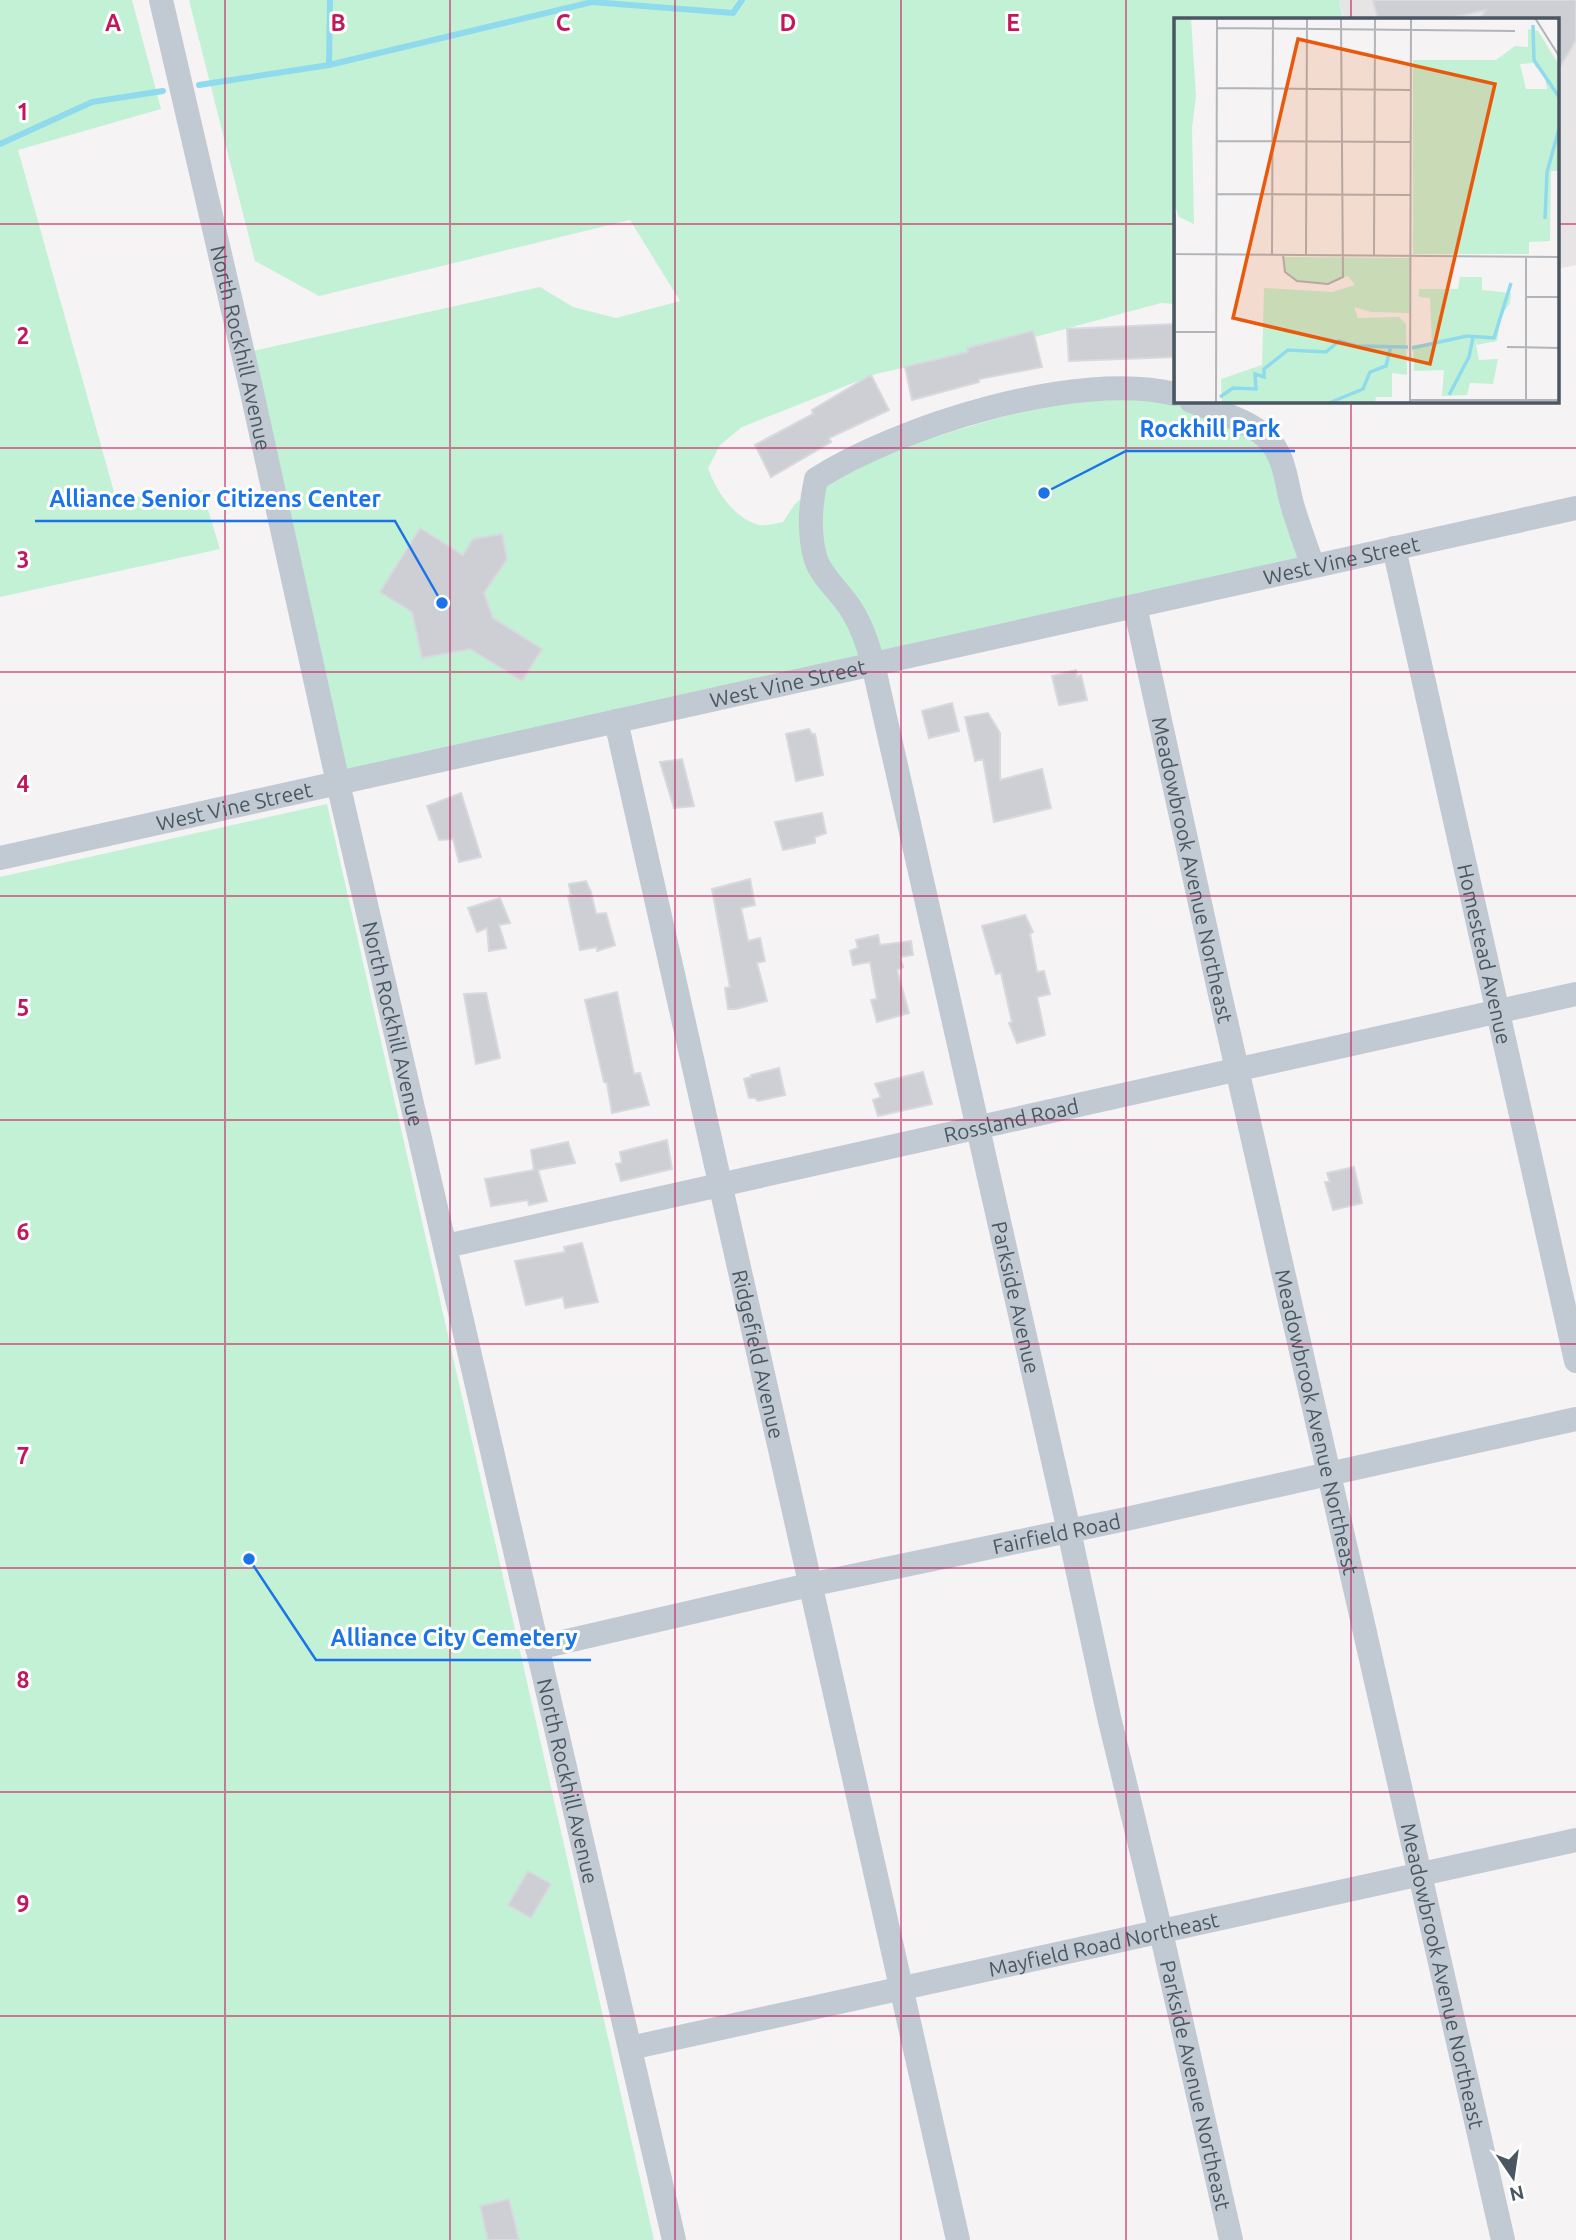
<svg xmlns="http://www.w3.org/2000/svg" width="1576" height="2240" viewBox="0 0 1576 2240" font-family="Ubuntu,sans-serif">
<rect width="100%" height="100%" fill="#f5f3f3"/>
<!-- education -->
<path fill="#e6e4e5" d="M1339,0H1576V265L1557,269V19H1344Z"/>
<!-- green -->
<path fill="#c3f1d5" d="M0,0H132L161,109L18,150L116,499L202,490L220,549L0,597Z
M189,0H1339L1343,19H1175V304L1161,303L1039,336L876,374L742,427L720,445L708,468C716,491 734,519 760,525C767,526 777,523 783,522L795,504L818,484L852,461L1046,404L1150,396L1190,408L1233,428L1267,452L1298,558L342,770L248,352L540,287L573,307L616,318L680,301L630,220L319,296L255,261Z
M327,804L654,2240H0V877Z"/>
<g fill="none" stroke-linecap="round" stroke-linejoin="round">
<!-- stream -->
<path stroke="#90daee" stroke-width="6" d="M329,65L330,0
M199,85L329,65L592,2L733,13L742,0
M0,144L92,102L163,91"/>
</g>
<!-- building -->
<path fill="#cdcfd5" stroke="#d7d9de" stroke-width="2" d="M1373,0H1576V40L1557,72V19H1480L1486,10L1446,19H1378Z
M1175,324V357L1069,361L1067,329Z
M1033,331L1042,367L979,379V382L912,400L905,367L968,352L967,348Z
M871,375L889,410L829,438L831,442L771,477L755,445L813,414L812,410Z
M420,528L463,555L473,539L502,534L507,559L484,593L493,618L542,649L522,681L470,649L422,658L412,612L380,592Z
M1076,670L1077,677L1081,675L1087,700L1059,705L1052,676Z
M952,703L959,731L929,738L922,711Z
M988,713L1000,733V780L1042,769L1051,808L994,822L983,759L975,761L965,717Z
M809,729L812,734H815L823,775L796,781L786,734Z
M682,759L694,806L674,808L660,762Z
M461,793L481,857L459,862L453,839L439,840L427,806Z
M822,813L826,833L815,837V843L783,850L775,822Z
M750,879L755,905L741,908L748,941L760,938L765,961L757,963L767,1001L736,1009H728L725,988L730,987L712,889Z
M586,881L591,892L596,914L606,913L615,945L597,951V947L580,950L568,896L571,895L569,884Z
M500,898L510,923L499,925L506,948L489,951L487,928L477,932L468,908Z
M1025,915L1033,932L1030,934L1037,972L1044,971L1050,994L1037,997L1045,1035L1017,1043L1009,1023L1012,1022L1001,973L996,974L982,926Z
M878,935L880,945L911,941L913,955L900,957L903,967L897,970L909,1013L877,1022L871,1000L877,999L870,962L853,965L850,951L858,948L856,940Z
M617,992L634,1074L640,1073L649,1105L612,1113L607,1083L604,1082L585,1000Z
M486,993L500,1058L476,1064L464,994Z
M779,1068L785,1095L758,1101L755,1098H749L744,1079L751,1077V1075Z
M923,1072L932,1104L878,1116L873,1100L881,1097L875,1084Z
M667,1140L672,1169L621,1181L616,1164L622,1163L620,1152Z
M568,1142L575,1163L538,1170L547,1201L529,1205L528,1200L491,1206L485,1179L534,1170L531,1150Z
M1354,1167L1362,1203L1333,1210L1325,1182H1330L1327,1173Z
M582,1243L598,1302L565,1308L563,1297L526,1305L515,1261L565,1252L564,1247Z
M528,1871L551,1884L531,1918L508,1905Z
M509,2199L519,2240H488L480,2206Z"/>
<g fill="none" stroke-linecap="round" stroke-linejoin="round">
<!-- minor -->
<g stroke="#c1cad2" stroke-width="24">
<path id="s1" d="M161,0L251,388L338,783L674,2240"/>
<path id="s2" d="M1175,394C1077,370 899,426 816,479C810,506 808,533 816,560C822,577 841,593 851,609C862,626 868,644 873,664L1069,1531L1109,1717L1161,1932L1231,2240"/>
<path d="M1191,401C1215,411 1249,420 1268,439C1285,456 1286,482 1292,504C1298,525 1306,546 1313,566"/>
<path id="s3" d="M1394,548L1576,1361"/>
<path id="s4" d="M1135,606L1219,990L1503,2240"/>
<path id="s5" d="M616,721L958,2240"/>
<path id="s6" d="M0,858L1576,508"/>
<path id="s7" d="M446,1246L1576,994"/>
<path id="s8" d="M537,1648L809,1585L1126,1519L1576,1419"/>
<path id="s9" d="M630,2048L1576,1840"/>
</g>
</g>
<!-- grid -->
<path fill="none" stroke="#c2185b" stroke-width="2" stroke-opacity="0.55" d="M225,0V2240M450,0V2240M675,0V2240M901,0V2240M1126,0V2240M1351,0V19M0,224H1175M1557,224H1576M1351,401V2240M0,448H1576M0,672H1576M0,896H1576M0,1120H1576M0,1344H1576M0,1568H1576M0,1792H1576M0,2016H1576"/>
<g text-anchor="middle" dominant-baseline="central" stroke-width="6" stroke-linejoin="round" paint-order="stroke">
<!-- street labels -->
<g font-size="21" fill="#4a5661" stroke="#fff">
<text stroke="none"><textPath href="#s1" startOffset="357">North Rockhill Avenue</textPath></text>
<text stroke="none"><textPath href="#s6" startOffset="1374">West Vine Street</textPath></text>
<text stroke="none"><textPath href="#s6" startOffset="807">West Vine Street</textPath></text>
<text stroke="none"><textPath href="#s6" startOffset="240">West Vine Street</textPath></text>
<text stroke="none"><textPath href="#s4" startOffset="270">Meadowbrook Avenue Northeast</textPath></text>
<text stroke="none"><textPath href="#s3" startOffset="416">Homestead Avenue</textPath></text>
<text stroke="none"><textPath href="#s1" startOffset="1050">North Rockhill Avenue</textPath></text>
<text stroke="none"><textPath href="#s7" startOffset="579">Rossland Road</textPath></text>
<text stroke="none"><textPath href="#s2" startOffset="1227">Parkside Avenue</textPath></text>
<text stroke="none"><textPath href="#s5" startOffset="649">Ridgefield Avenue</textPath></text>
<text stroke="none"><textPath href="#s4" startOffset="836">Meadowbrook Avenue Northeast</textPath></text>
<text stroke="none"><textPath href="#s8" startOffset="532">Fairfield Road</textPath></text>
<text stroke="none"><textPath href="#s1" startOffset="1827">North Rockhill Avenue</textPath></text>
<text stroke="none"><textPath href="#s9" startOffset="485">Mayfield Road Northeast</textPath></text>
<text stroke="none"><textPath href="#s4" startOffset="1404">Meadowbrook Avenue Northeast</textPath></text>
<text stroke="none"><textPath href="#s2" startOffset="2035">Parkside Avenue Northeast</textPath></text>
</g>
</g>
<!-- overview -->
<g transform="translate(1174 18)">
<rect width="385" height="385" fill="#f5f3f3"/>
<path d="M0,0H17L22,78L18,110L20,206L5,199L0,186ZM354,11L364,13L385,47V153H377L376,223L355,224V236H239V42H322L341,28L354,29ZM359,45L371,60L373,71H352L346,46ZM110,239L236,240L235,295L197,294L180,289L184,300L225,299L232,306L233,357L218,355V379H202L201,385H48L47,361L88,347L90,270L158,274L181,267L174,258L155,265L124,263L111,253ZM286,259H308V272L337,275L336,285L327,298L323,323L302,327L305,342L324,341L319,366L296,365L293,377L268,378L270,352L240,353L239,327L258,326L256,280L245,279V271H284Z" fill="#c3f1d5" fill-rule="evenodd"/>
<path fill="none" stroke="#90daee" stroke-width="3.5" d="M359,7L360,42L385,79M371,201L373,154L385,111M238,330L293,318L320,320L337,265M275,377L295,339L299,319M46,379L59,370L82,371L81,356L90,359V351L114,332L152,334L165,323L182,328L234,329M155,385L189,371L196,354L212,348L217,328"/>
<path fill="none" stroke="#b1b4b9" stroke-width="2" d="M361,0L385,38M43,10L341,13M43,70L237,72M43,123L237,124M43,176L236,177M1,195V385M0,236L385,239M98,237L99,0M109,237L111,254L123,263L154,266L169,259L167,0M132,237L133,0M200,238L201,0M352,279H385M1,314H42M333,329L385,330M236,382H385M352,382V239M42,385L43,0M236,385L237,0"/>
<path fill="#e8590c" fill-opacity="0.15" stroke="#e8590c" stroke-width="3.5" d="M124,21L321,66L256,346L59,300Z"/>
<rect width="385" height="385" fill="none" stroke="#4a5661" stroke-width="3.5"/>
</g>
<g font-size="23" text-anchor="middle" font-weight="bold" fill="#c2185b" stroke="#fff" stroke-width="6" stroke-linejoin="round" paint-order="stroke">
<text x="113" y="31">A</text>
<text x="338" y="31">B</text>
<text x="563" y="31">C</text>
<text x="788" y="31">D</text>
<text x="1013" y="31">E</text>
<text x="23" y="120">1</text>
<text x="23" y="344">2</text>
<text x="23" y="568">3</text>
<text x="23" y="792">4</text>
<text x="23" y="1016">5</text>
<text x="23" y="1240">6</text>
<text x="23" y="1464">7</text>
<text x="23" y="1688">8</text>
<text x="23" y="1912">9</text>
</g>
<!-- callouts -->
<path fill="none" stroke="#1a73e8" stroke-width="2.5" d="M1044 493L1126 451H1295M442 603L395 521H35M249 1559L316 1660H591"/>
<g fill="#1a73e8" stroke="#fff" stroke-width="2.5">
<circle cx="1044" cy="493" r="7"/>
<circle cx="442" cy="603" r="7"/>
<circle cx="249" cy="1559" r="7"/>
</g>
<g font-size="23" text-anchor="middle" font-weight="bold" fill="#1a73e8" stroke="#fff" stroke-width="6" stroke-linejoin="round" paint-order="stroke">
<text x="1210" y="437">Rockhill Park</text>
<text x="215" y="507">Alliance Senior Citizens Center</text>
<text x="454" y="1646">Alliance City Cemetery</text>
</g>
<!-- north arrow -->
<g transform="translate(1513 2177) rotate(167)" stroke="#ffffff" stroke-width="5" paint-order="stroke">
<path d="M0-5L12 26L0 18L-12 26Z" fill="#4a5661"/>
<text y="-10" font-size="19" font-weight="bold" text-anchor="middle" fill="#4a5661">N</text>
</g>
</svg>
